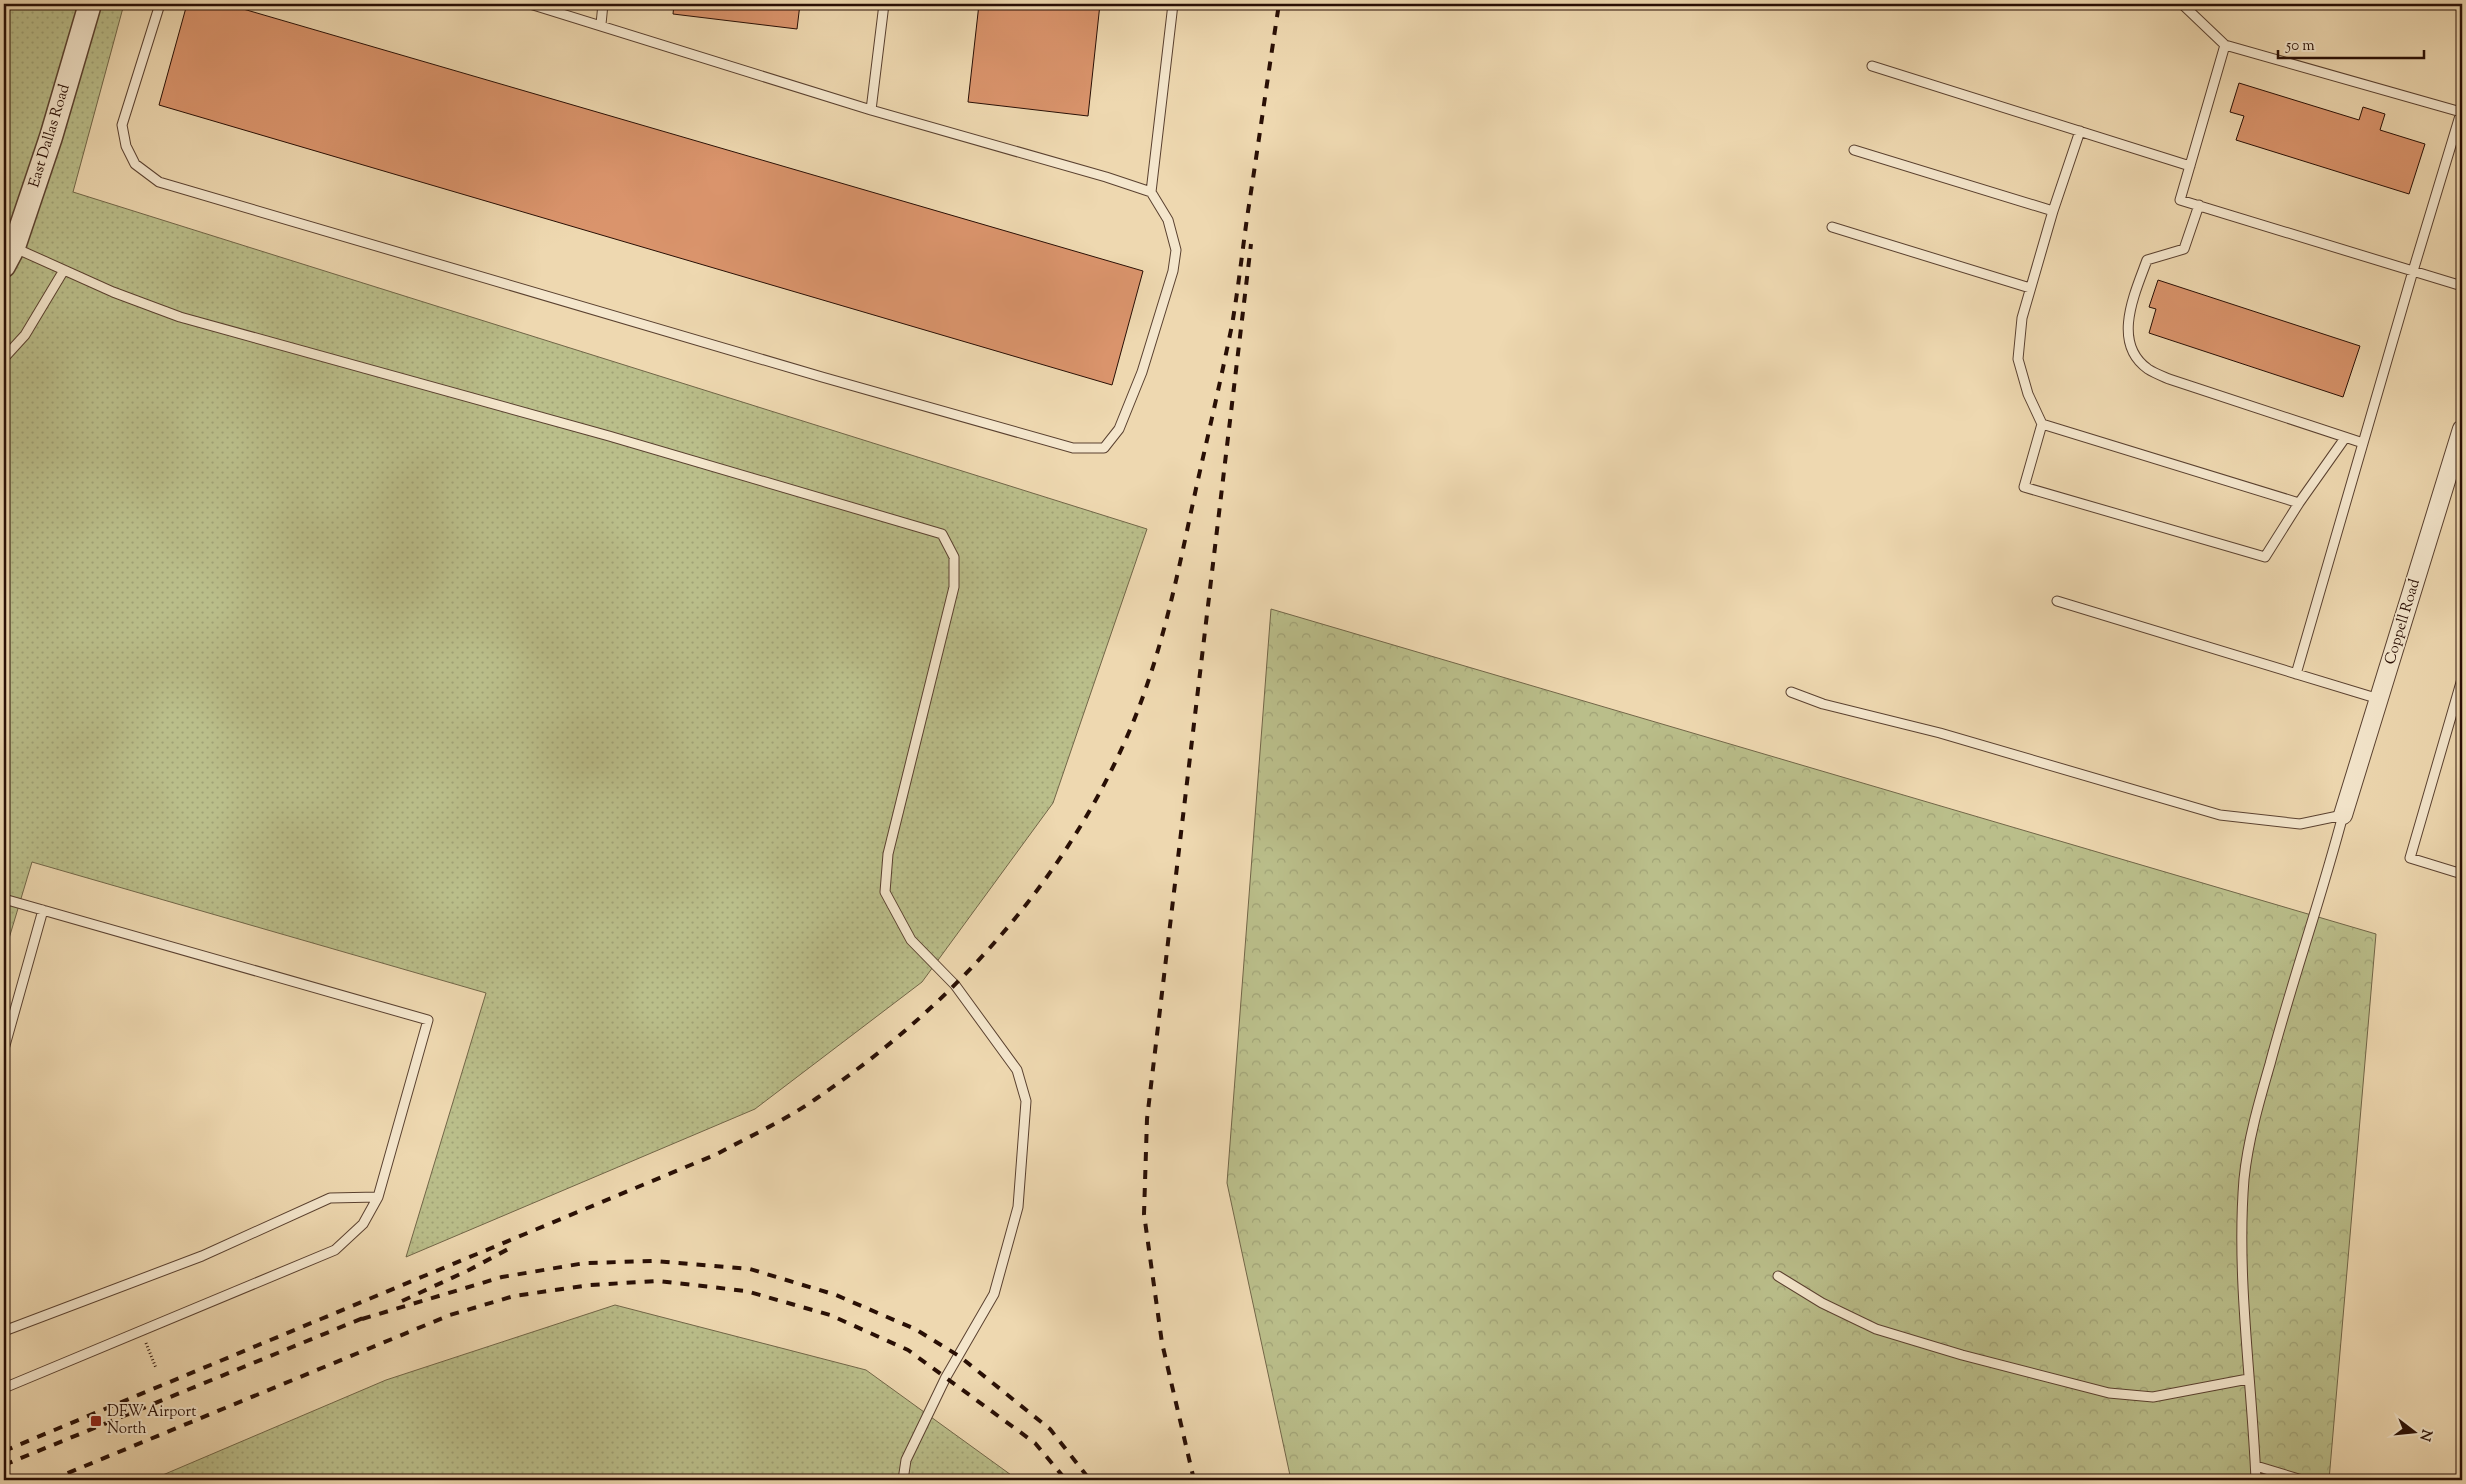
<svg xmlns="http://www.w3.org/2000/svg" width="2466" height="1484" viewBox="0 0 2466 1484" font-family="'Sorts Mill Goudy',serif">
<defs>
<pattern id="grass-dots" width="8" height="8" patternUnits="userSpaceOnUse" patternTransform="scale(1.25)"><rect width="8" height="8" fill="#babe8a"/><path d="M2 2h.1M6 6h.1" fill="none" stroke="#a0a276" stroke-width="1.8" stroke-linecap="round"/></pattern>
<pattern id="forest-crowns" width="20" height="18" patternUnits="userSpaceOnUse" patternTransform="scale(1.25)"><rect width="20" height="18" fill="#babe8a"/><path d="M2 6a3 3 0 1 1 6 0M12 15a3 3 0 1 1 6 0" fill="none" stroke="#a0a276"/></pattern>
</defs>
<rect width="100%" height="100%" fill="#eed8b0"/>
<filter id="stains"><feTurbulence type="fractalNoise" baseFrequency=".004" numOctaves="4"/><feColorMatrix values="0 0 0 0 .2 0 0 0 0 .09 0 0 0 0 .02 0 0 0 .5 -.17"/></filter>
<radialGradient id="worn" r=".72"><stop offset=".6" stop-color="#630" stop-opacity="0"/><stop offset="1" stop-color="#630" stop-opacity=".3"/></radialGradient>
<!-- grass -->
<path fill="url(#grass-dots)" stroke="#726648" d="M5,4H124L73,192L1147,529L1053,803L922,982L755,1109L406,1257L486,993L32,862L4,955Z
M615,1305L866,1370L1018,1480H151L386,1380Z"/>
<!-- forest -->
<path fill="url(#forest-crowns)" stroke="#726648" d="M1271,609L2376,934L2329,1480H1291L1227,1183Z"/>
<!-- building -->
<path fill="#da946c" stroke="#290f05" d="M187,4H226L1143,271L1112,385L159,105Z
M674,4H800L797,29L673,14Z
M979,4H1100L1088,116L968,102Z
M2239,83L2359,120L2363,107L2385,114L2380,130L2425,144L2409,194L2236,140L2244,116L2230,112Z
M2158,280L2360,346L2343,397L2149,333L2156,309L2149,307Z"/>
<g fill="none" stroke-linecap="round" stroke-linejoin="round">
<defs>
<path id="service" d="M160,4L122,125L126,146L135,164L159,182L822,377L1073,448H1104L1119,429L1142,372L1173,271L1176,250L1168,220L1151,192L1106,177L871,110
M530,4L871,110L884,4
M2182,4L2225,45L2461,112
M601,24L603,4
M2225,45L2180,200L2462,286
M1872,66L2190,166
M2080,131L2053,211L2022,318L2018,359L2028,394L2042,424L2299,503L2345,438
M1854,150L2053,211
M1151,192L1173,4
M2199,205L2184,249L2147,260C2135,293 2111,343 2148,369C2154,373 2162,376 2169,379L2363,443
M1832,227L2030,288
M15,248L113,292L180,317L609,436L942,534L954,557V587L888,854L885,892L911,940L955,985L1017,1070L1026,1101L1018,1207L994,1294L946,1377L906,1460L903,1480
M4,358L25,335L64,270
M2042,424L2024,487L2265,557L2299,503
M2057,601L2379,699
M2296,674L2413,271L2462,109
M2462,679L2410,858L2462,874
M1791,692L1823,704L1940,733L2220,815L2300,824L2343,815C2321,899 2292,981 2270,1064C2259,1102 2248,1140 2244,1179C2236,1278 2252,1381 2256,1480
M4,899L428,1020L378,1197L330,1198L202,1256L4,1331
M4,1049L43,910
M1778,1276L1822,1303L1876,1329L1962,1355L2109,1393L2153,1397L2248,1379
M4,1388L335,1250L363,1224L378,1197
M2256,1466L2302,1480"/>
<path id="minor" d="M2343,815L2462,429"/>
<path id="tertiary" d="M4,266L14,247L51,137L90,4"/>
</defs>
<!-- service casing -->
<use href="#service" stroke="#5a4130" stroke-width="11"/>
<!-- minor casing -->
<use href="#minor" stroke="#5a4130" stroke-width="20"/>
<!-- tertiary casing -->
<use href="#tertiary" stroke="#5a4130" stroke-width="25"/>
<!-- path -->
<path stroke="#290f05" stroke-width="3" stroke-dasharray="1 2.5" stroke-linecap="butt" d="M146,1343L156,1368"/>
<!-- service -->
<use href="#service" stroke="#f4e6cc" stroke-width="9"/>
<!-- minor -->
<use href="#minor" stroke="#f4e6cc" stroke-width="18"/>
<!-- tertiary -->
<use href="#tertiary" stroke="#f4e6cc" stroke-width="22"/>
<!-- rail -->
<path stroke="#290f05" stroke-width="4" stroke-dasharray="9 9" stroke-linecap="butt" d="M402,1301L469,1270L512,1247
M362,1319L502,1277L585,1263L655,1261L750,1269L836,1295L915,1329L959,1356L1050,1429L1090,1480
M4,1451L717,1154C750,1136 786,1120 817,1098C951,1007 1065,882 1129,732C1163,653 1179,567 1197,484C1209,431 1221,379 1232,325C1238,290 1242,254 1247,218C1258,147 1268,75 1279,4
M4,1465L368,1316
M51,1480L450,1315L514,1296L590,1285L658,1281L746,1291L830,1315L908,1350L1035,1443L1066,1480
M1194,1480L1162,1343L1144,1214L1147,1119L1251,244"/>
</g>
<!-- markers -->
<rect fill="#8f2418" stroke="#f4e6cc" stroke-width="2" x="90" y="1415" width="12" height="12" rx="2.5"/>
<g text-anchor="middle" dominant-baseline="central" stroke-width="4" stroke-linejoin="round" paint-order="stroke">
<!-- street labels -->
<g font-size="15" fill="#290f05" stroke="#f4e6cc">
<text transform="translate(50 136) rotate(-73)">East Dallas Road</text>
<text transform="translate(2403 622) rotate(-73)">Coppell Road</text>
</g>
<!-- poi labels -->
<g font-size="15" fill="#290f05" stroke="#f4e6cc" text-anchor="start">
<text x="107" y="1412">DFW Airport<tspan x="107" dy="17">North</tspan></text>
</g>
</g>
<!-- margin -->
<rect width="2466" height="1484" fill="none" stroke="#eed8b0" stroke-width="20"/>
<rect x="5" y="5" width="2456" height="1474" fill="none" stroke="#290f05" stroke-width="2.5"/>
<rect x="10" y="10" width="2446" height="1464" fill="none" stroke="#290f05"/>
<!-- north arrow -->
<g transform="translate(2414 1432) rotate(106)" stroke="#f4e6cc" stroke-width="4" paint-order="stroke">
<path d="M0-4L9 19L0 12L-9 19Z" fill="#290f05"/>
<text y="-8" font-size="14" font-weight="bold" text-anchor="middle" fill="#290f05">N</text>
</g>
<!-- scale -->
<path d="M2278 50v8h146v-8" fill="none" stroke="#290f05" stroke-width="2.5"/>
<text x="2286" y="50" font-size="15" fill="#290f05" stroke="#f4e6cc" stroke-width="4" paint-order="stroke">50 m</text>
<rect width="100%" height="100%" filter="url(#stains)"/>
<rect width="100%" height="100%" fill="url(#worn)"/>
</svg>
